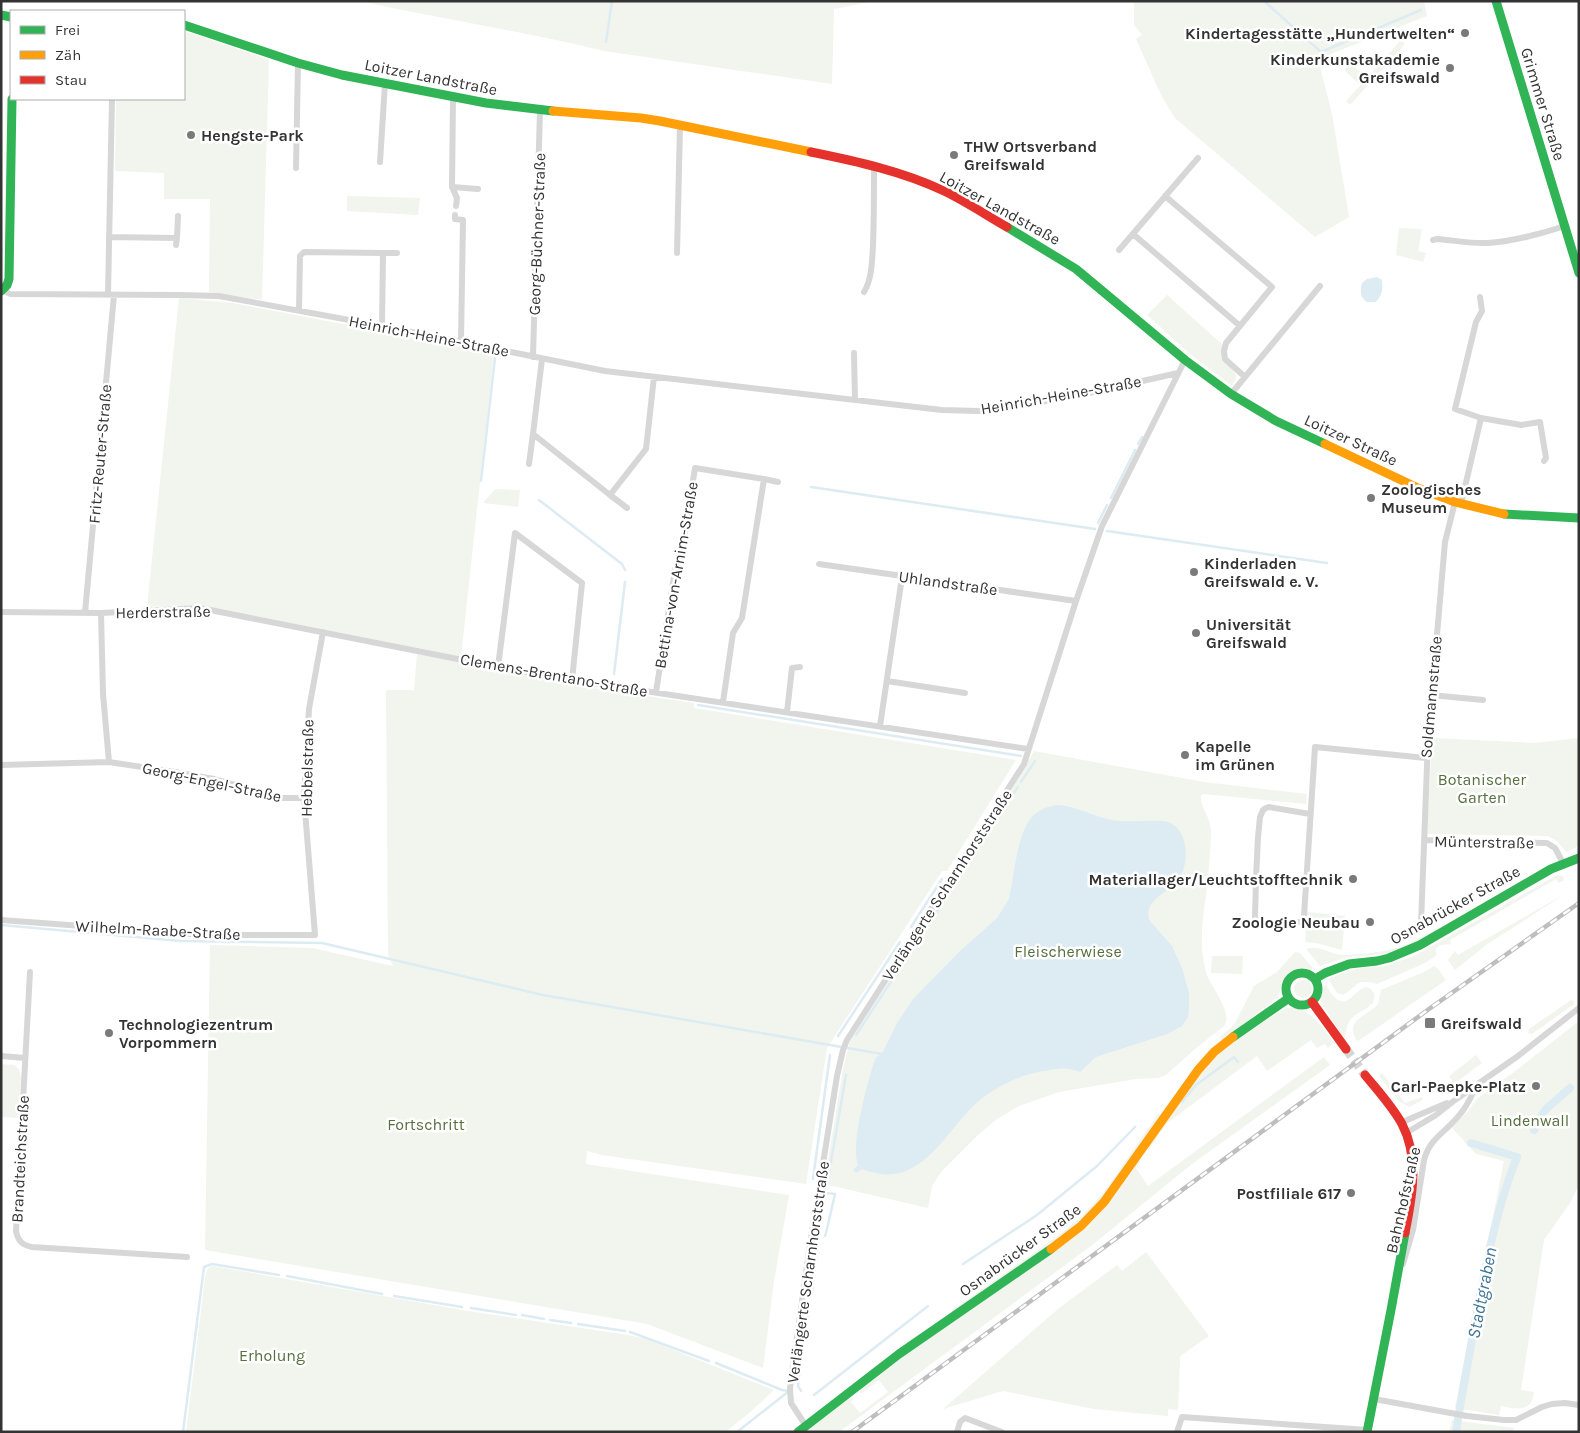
<svg xmlns="http://www.w3.org/2000/svg" width="1580" height="1433" viewBox="0 0 1580 1433" font-family="Karla,sans-serif">
<rect width="100%" height="100%" fill="#fff"/>
<!-- green -->
<path fill="#f1f5ed" d="M360,1H875L834,9L832,84L604,51C523,31 441,19 360,1Z
M1134,1H1424L1427,16L1318,59L1332,114L1349,217L1315,237L1175,118L1162,97L1136,39L1142,35L1134,25Z
M184,32L194,34L269,60L262,300L209,292L210,199H164V173L115,171L116,99H184Z
M1401,40L1405,44L1350,105L1346,101Z
M1350,63L1365,76L1359,84L1344,70Z
M347,196L420,198L418,215L347,211Z
M1399,228L1422,229L1418,251L1426,253L1423,262L1396,255Z
M1167,295L1224,346L1231,368L1236,374V378L1232,386L1190,354L1147,315Z
M179,298L233,303L494,353L461,657L199,605L147,607Z
M495,489L520,490L518,507L483,503Z
M417,654L579,686L694,703V708L1016,760L947,871H942L827,1048L806,1184L602,1155L587,1151L586,1164L789,1195L774,1281L763,1368L647,1324L205,1250L210,945L312,948L393,966L388,954L386,690H414Z
M1432,738L1534,743L1579,738V846L1566,852L1557,841L1548,836L1427,834Z
M1034,751L1204,782L1307,794L1306,804L1204,794L1201,795C1199,805 1211,818 1211,831C1211,852 1208,875 1206,896C1202,921 1199,947 1206,972C1210,987 1234,1012 1224,1026L1195,1049L1166,1075L1159,1078L1136,1079L1059,1092L1019,1106L997,1119L978,1135L942,1171L932,1186L928,1208L824,1184L843,1069L850,1041L1016,782Z
M1557,875L1563,876L1564,880L1559,883L1556,879L1450,940L1451,944L1440,945L1436,949V956L1423,964L1377,984C1356,978 1360,984 1343,995L1337,993L1328,979L1348,971L1362,968L1385,966L1414,956Z
M1565,894L1486,945L1455,970L1448,960L1455,951L1458,955Z
M1307,912L1345,916L1342,950L1316,943L1305,942Z
M1444,927L1445,928L1395,953L1348,957L1320,966L1306,949C1319,944 1331,955 1344,955C1362,954 1384,953 1402,946C1417,941 1429,931 1444,927Z
M1295,952L1300,953L1313,968L1311,971L1307,968H1301L1290,972L1282,984L1278,997L1222,1041L1220,1037L1234,1025L1254,986L1277,972Z
M1212,956H1243L1242,974L1211,973Z
M1434,966L1438,969L1446,980L1361,1039L1357,1041C1343,1020 1368,1016 1378,1004L1381,990L1424,972Z
M1294 989a9 9 0 1 1 18 0a9 9 0 1 1-18 0Z
M1325,983C1331,994 1339,1009 1352,997C1357,992 1360,989 1366,987L1371,989L1375,995L1373,1003C1356,1018 1347,1012 1345,1040L1322,1004L1320,999Z
M1571,1000L1574,1001V1004L1532,1034L1528,1033L1529,1029Z
M1286,1008C1310,1005 1320,1026 1334,1042L1328,1048L1325,1044L1317,1048L1311,1040L1267,1071L1257,1056L1166,1124L1148,1151L1147,1147C1167,1120 1185,1089 1209,1064C1231,1041 1259,1025 1286,1008Z
M1579,1021V1185L1570,1203L1544,1240L1521,1390L1534,1392C1532,1413 1516,1409 1501,1406L1499,1415L1455,1408L1504,1161L1476,1154L1452,1128L1468,1111L1477,1099L1518,1069Z
M1476,1055L1482,1063L1454,1084L1449,1076Z
M1324,1057L1330,1065L1192,1164L1091,1246L839,1432H803L847,1398L854,1399L851,1402L860,1413L888,1392L879,1380L861,1394L860,1392L861,1387L902,1357L1083,1231L1101,1212L1137,1161H1141L1136,1168L1148,1186Z
M1,1064L14,1065L19,1069L21,1077L18,1118L1,1117Z
M1382,1073L1405,1103L1422,1097L1423,1098L1421,1101L1409,1107L1399,1101L1379,1076Z
M1158,1114L1161,1115L1110,1188L1088,1214L1064,1234L955,1312L951,1311L1059,1235L1082,1216L1104,1192Z
M1146,1252L1209,1336L1180,1356L1178,1410L1168,1409V1416L1094,1409L1003,1391L943,1409L1058,1309L1117,1265L1122,1271Z
M213,1266L468,1311L628,1335L646,1339L774,1390L748,1414L725,1432H186L205,1278L208,1268Z
M1452,1420L1514,1428L1513,1432H1449Z"/>
<!-- water -->
<path fill="#ddebf3" d="M1377,277L1382,280C1383,289 1382,295 1376,302H1367C1360,296 1360,292 1362,283L1367,279Z
M1056,805C1076,805 1093,817 1112,820C1128,823 1145,820 1162,821C1187,822 1191,859 1180,877C1174,888 1160,893 1152,903C1148,909 1147,915 1150,921L1172,946L1182,968L1189,993V1010L1188,1017L1182,1026L1167,1034L1096,1057L1080,1072C1065,1066 1058,1069 1043,1071C1020,1075 999,1085 981,1099C950,1124 927,1180 881,1174C874,1173 868,1171 862,1169L856,1173L853,1170L858,1165C850,1145 868,1079 876,1057L882,1054L897,1023L914,998L960,951L997,918L1009,899C1014,877 1017,833 1032,817C1038,810 1047,807 1056,805Z"/>
<g fill="none" stroke-linecap="round" stroke-linejoin="round">
<!-- stream -->
<path stroke="#ddebf3" stroke-width="2.5" d="M1264,1L1321,52L1421,10
M606,42L612,1
M1138,444L1142,437
M481,481L495,358
M811,487L1095,529
M1111,498L1135,450
M539,500L622,564L625,570
M1098,523L1107,505
M1107,531L1327,563
M614,674L625,582
M698,705L1021,756
M1021,782L1035,761
M997,817L1018,787
M1,925L181,941L322,943L543,995L882,1054
M911,927L942,879
M856,1035L989,832
M838,1036L900,942
M1182,1102L1196,1085L1234,1057L1238,1062
M813,1179L830,1055
M827,1185L846,1075
M825,1236L827,1229L835,1194L826,1193
M963,1264L1037,1215L1097,1166L1135,1127
M287,1276L382,1294
M812,1291L817,1254
M394,1296L462,1307
M471,1308L516,1315
M522,1315L544,1319
M550,1320L571,1323
M578,1324L625,1331
M630,1332L709,1361
M802,1356L808,1317
M716,1363L782,1390L789,1391
M800,1368L798,1386L801,1391
M814,1395L928,1306
M183,1432L204,1267L212,1264L279,1275
M737,1432L789,1391"/>
<!-- canal -->
<path stroke="#ddebf3" stroke-width="8" d="M1534,1130L1545,1110L1570,1088
M1456,1432C1462,1392 1470,1352 1477,1312C1487,1259 1497,1207 1517,1157L1471,1143"/>
<!-- secondary-tunnel -->
<path stroke="#d6d6d6" stroke-width="9" stroke-dasharray="9 4.5" stroke-linecap="butt" d="M1346,1049L1365,1075"/>
<!-- street -->
<path stroke="#d7d7d7" stroke-width="6" d="M453,97L452,187L457,198L456,206
M380,162L385,83
M296,168L298,63
M452,187L478,189
M1165,196L1272,287L1226,343L1224,351L1225,359L1245,377
M455,215V219L463,220L461,341
M1133,234L1240,326
M109,237L177,238L176,245
M177,238L178,216
M1433,240L1437,239C1453,240 1471,244 1488,243C1510,242 1544,233 1565,226
M1119,250L1198,158
M383,253H397
M677,253L680,125
M3,290L10,294L179,295L219,296L382,326L605,371L942,410L978,411L1014,406L1071,397L1178,373
M864,292C872,279 872,261 873,246C874,220 874,193 874,167
M108,294L112,99
M299,310L300,256L304,252L383,253L382,326
M854,353L855,400
M533,357L540,110
M542,359L533,434L610,495L646,449L654,377
M1231,394L1320,286
M1481,418L1521,425L1540,422L1546,458L1544,461
M529,464L533,434
M764,479L778,482
M610,495L627,508
M1461,504L1481,418L1455,409L1476,322L1482,311L1480,297
M819,564L1076,601
M1,612L101,613L199,608L210,610L498,667L572,680L1028,749
M85,613L114,295
M101,613L103,694L109,762
M498,667L515,533L582,583L572,680
M887,681L965,693
M656,692L675,570L683,544L695,468L764,479L742,618L733,633L723,702
M1431,695L1483,700
M787,712L792,668L800,667
M880,726L902,577
M1,765L109,762L175,772L214,779L282,798H304
M1310,814L1269,807L1266,808L1263,810L1260,817L1258,837L1256,879L1255,917L1257,923L1300,922L1303,920L1304,916L1315,747L1426,758
M1424,840L1547,843L1555,848L1563,863
M1,920L204,935H315L304,798L309,709L323,632
M1421,924L1428,739L1445,542L1455,502
M30,972L16,1231C18,1241 22,1245 32,1247L187,1257
M1,1056L25,1058
M1400,1123L1447,1103
M1406,1133L1436,1115L1455,1100L1518,1056L1579,1008
M1403,1264L1413,1230L1424,1160C1430,1137 1448,1131 1461,1113C1468,1105 1472,1094 1477,1085
M1374,1399L1467,1416L1504,1420H1516L1542,1407L1552,1404L1565,1403L1579,1405
M806,1426L791,1403L790,1388L809,1251L837,1076L843,1050L847,1040L1024,764L1076,601L1102,526L1185,360
M957,1432L960,1422L965,1418L1002,1432
M1177,1432L1182,1417L1368,1430"/>
<!-- fast -->
<path stroke="#30b455" stroke-width="9" d="M1496,1L1579,273
M1,15L11,17
M184,25L298,63L342,75L486,103L553,111
M1007,227L1076,269L1185,360L1231,394L1276,421L1325,444
M1,291L7,285L9,279L12,99
M1504,514L1579,518
M1286 989a16 16 0 1 1 32 0a16 16 0 1 1-32 0Z
M1315,979L1325,973L1349,964L1377,961L1389,958L1420,945L1551,869L1579,858
M1233,1037L1289,998
M798,1432L899,1354L1051,1249
M1367,1432L1391,1310L1405,1233"/>
<!-- slow -->
<path stroke="#ff9f0a" stroke-width="9" d="M553,111L641,118L660,121L811,152
M1325,444L1418,488L1455,502L1504,514
M1051,1249L1081,1226L1104,1202L1198,1070L1214,1052L1233,1037"/>
<!-- jam -->
<path stroke="#e5322d" stroke-width="9" d="M811,152C855,161 902,171 944,191C965,201 986,215 1007,227
M1312,1002L1346,1049
M1365,1075C1378,1091 1392,1106 1402,1124C1420,1159 1412,1197 1405,1233"/>
<defs>
<path id="rail" d="M852,1432L1429,1009L1579,903"/>
</defs>
<!-- rail casing -->
<use href="#rail" stroke="#bebebe" stroke-width="4.5"/>
<!-- rail -->
<use href="#rail" stroke="#fff" stroke-width="2.5" stroke-dasharray="8" stroke-linecap="butt"/>
</g>
<!-- markers -->
<g fill="#7a7a7a" stroke="#fff" stroke-width="2">
<circle cx="1465" cy="33" r="5"/>
<circle cx="1450" cy="68" r="5"/>
<circle cx="191" cy="135" r="5"/>
<circle cx="954" cy="155" r="5"/>
<circle cx="1371" cy="498" r="5"/>
<circle cx="1194" cy="572" r="5"/>
<circle cx="1196" cy="633" r="5"/>
<circle cx="1185" cy="755" r="5"/>
<circle cx="1353" cy="879" r="5"/>
<circle cx="1370" cy="922" r="5"/>
<rect x="1424" y="1017" width="12" height="12" rx="2.5"/>
<circle cx="109" cy="1033" r="5"/>
<circle cx="1536" cy="1086" r="5"/>
<circle cx="1351" cy="1193" r="5"/>
</g>
<g text-anchor="middle" dominant-baseline="central" stroke-width="5" stroke-linejoin="round" paint-order="stroke">
<!-- poi labels -->
<g font-size="16" font-weight="bold" fill="#333" stroke="#fff" text-anchor="start">
<text x="1455" y="33" text-anchor="end">Kindertagesstätte „Hundertwelten“</text>
<text x="1440" y="59" text-anchor="end">Kinderkunstakademie<tspan x="1440" dy="18">Greifswald</tspan></text>
<text x="201" y="135">Hengste-Park</text>
<text x="964" y="146">THW Ortsverband<tspan x="964" dy="18">Greifswald</tspan></text>
<text x="1381" y="489">Zoologisches<tspan x="1381" dy="18">Museum</tspan></text>
<text x="1204" y="563">Kinderladen<tspan x="1204" dy="18">Greifswald e. V.</tspan></text>
<text x="1206" y="624">Universität<tspan x="1206" dy="18">Greifswald</tspan></text>
<text x="1195" y="746">Kapelle<tspan x="1195" dy="18">im Grünen</tspan></text>
<text x="1343" y="879" text-anchor="end">Materiallager/Leuchtstofftechnik</text>
<text x="1360" y="922" text-anchor="end">Zoologie Neubau</text>
<text x="1441" y="1023">Greifswald</text>
<text x="119" y="1024">Technologiezentrum<tspan x="119" dy="18">Vorpommern</tspan></text>
<text x="1526" y="1086" text-anchor="end">Carl-Paepke-Platz</text>
<text x="1341" y="1193" text-anchor="end">Postfiliale 617</text>
</g>
<!-- street labels -->
<g font-size="16" fill="#333" stroke="#fff">
<text transform="translate(431 77) rotate(11)">Loitzer Landstraße</text>
<text transform="translate(1543 104) rotate(73)">Grimmer Straße</text>
<text transform="translate(1000 208) rotate(29)">Loitzer Landstraße</text>
<text transform="translate(537 234) rotate(-88)">Georg-Büchner-Straße</text>
<text transform="translate(429 336) rotate(11)">Heinrich-Heine-Straße</text>
<text transform="translate(1061 395) rotate(-10)">Heinrich-Heine-Straße</text>
<text transform="translate(1351 440) rotate(25)">Loitzer Straße</text>
<text transform="translate(100 454) rotate(-85)">Fritz-Reuter-Straße</text>
<text transform="translate(676 575) rotate(-80)">Bettina-von-Arnim-Straße</text>
<text transform="translate(948 583) rotate(8)">Uhlandstraße</text>
<text transform="translate(163 612) rotate(-1)">Herderstraße</text>
<text transform="translate(554 675) rotate(10)">Clemens-Brentano-Straße</text>
<text transform="translate(1431 697) rotate(-85)">Soldmannstraße</text>
<text transform="translate(307 768) rotate(-89)">Hebbelstraße</text>
<text transform="translate(212 782) rotate(12)">Georg-Engel-Straße</text>
<text transform="translate(1484 842) rotate(1)">Münterstraße</text>
<text transform="translate(947 885) rotate(-57)">Verlängerte Scharnhorststraße</text>
<text transform="translate(1455 905) rotate(-29)">Osnabrücker Straße</text>
<text transform="translate(158 930) rotate(3)">Wilhelm-Raabe-Straße</text>
<text transform="translate(20 1159) rotate(-87)">Brandteichstraße</text>
<text transform="translate(1403 1200) rotate(-77)">Bahnhofstraße</text>
<text transform="translate(1020 1250) rotate(-36)">Osnabrücker Straße</text>
<text transform="translate(808 1272) rotate(-82)">Verlängerte Scharnhorststraße</text>
</g>
<!-- park labels -->
<g font-size="16" fill="#56703f" stroke="#fff">
<text x="1482" y="779">Botanischer<tspan x="1482" dy="18">Garten</tspan></text>
<text x="1068" y="951">Fleischerwiese</text>
<text x="1530" y="1120">Lindenwall</text>
<text x="426" y="1124">Fortschritt</text>
<text x="272" y="1355">Erholung</text>
</g>
<!-- water labels -->
<g font-size="18" font-style="italic" fill="#3f7597" stroke="#fff">
<text transform="translate(1482 1293) rotate(-79)">Stadtgraben</text>
</g>
</g>
<!-- border -->
<rect width="1580" height="1433" fill="none" stroke="#333333" stroke-width="5"/>
<!-- legend -->
<rect x="10" y="10" width="175" height="90" fill="#ffffff" stroke="#adadad"/>
<rect x="20" y="26" width="25" height="8" fill="#30b455" stroke="#adadad"/>
<text x="55" y="35" font-size="15" fill="#333333">Frei</text>
<rect x="20" y="51" width="25" height="8" fill="#ff9f0a" stroke="#adadad"/>
<text x="55" y="60" font-size="15" fill="#333333">Zäh</text>
<rect x="20" y="76" width="25" height="8" fill="#e5322d" stroke="#adadad"/>
<text x="55" y="85" font-size="15" fill="#333333">Stau</text>
</svg>
